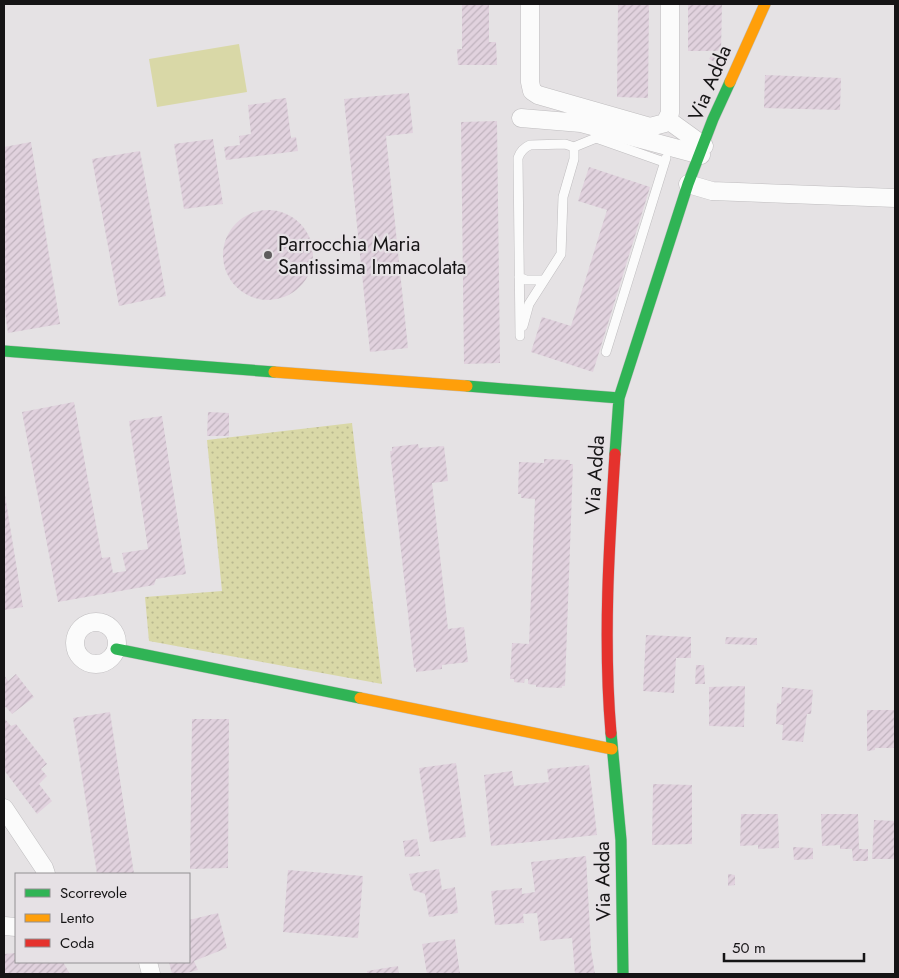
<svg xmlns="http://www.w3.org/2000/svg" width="899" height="978" viewBox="0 0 899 978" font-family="Jost,sans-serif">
<defs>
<pattern id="grass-dots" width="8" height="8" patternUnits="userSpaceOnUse" patternTransform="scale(1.25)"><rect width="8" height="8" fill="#d9d8a7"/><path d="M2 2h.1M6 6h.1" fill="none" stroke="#b9b88f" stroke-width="1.8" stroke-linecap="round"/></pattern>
<pattern id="building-hatch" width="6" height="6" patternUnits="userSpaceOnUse" patternTransform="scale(1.25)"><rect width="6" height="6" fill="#e1d2de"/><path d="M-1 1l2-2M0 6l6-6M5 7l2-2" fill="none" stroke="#c0b3be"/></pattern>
</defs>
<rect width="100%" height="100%" fill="#e5e2e4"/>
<!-- grass -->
<path fill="url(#grass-dots)" d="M352,423L382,684L149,641L145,597L222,591L207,440Z"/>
<!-- pitch -->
<path fill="#d9d8a7" d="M239,44L247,92L157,107L149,59Z"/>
<!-- building -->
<path fill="url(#building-hatch)" d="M462,4H489V42H496L497,65H458L457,49H462Z
M618,4H649L648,98L617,97Z
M688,4H722L721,51H688Z
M713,52L723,57L719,64L709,59Z
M765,75L841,78L840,110L764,108Z
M409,93L413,133L386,136L408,348L370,352L344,99Z
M286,98L291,138L296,137L298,151L226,160L224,147L240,145L239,136L251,134L248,105L271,102L270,100Z
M497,121L500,363L464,364L461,122Z
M213,139L223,204L184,209L174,144Z
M31,142L60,324L8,333L4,306V147Z
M140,151L166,296L119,306L92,159Z
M589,167L650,187L593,372L531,352L542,317L571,326L607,210L578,201Z
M223 255a45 45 0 1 1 90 0a45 45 0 1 1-90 0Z
M74,402L102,558L110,557L113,573L126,571L122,553L148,549L129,421L162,416L186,574L156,579L154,585L58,602L22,412Z
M208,412L229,413V436H207Z
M418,444L419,448L444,446L448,481L432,483L448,629L464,627L468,662L442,665V669L416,672V668H414L390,451H392V447Z
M544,459L570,460V464H573L565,686H562V688L536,687V685L528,684V679H525L524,683L514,682V679H510L512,643L529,644L535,499L521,498V494H518L519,462L544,463Z
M4,489L23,607L4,610Z
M646,635L691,637V658H676L674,693L643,691Z
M726,637L757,638V645L725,644Z
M696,665H704L705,684H695Z
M16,674L34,697L12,714L6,707L4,708V675L8,681Z
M745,686L744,727L709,726V687Z
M782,687L813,690L811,714H807L803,742L782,740L783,725L776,724L777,703L781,704Z
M867,710H895V748H875V750L867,751Z
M110,712L134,874H97L73,718Z
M4,718L11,726L16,724L47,764L41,769L47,776L39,784L52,801L37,814L4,770Z
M192,719H229L228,868L190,869Z
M456,763L466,837L430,842L419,768Z
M589,765L597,835L491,846L484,775L512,771L514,786L549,782L547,769Z
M653,784L692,785V844L652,845Z
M741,814H778L779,848L758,849V845L740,846Z
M821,814H858L859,849H868V861H853L852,849H840V845L822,846Z
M874,820L895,821V859H872Z
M417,839L420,856L405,857L403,841Z
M793,847L813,848V859L794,860Z
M586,856L591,950L595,974H575L572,938L540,941L537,913L523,914L524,923L495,925L491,891L522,888V894L535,892L531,862Z
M439,869L442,890L455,887L458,913L429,917L425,894L413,890L409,874Z
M288,870L363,876L358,938L283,932Z
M728,874L735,875V885L728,886Z
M218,913L227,948L194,961L198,970L183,974H172L169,962H189V920Z
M455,939L460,974H427L422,944Z
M16,953V962H63L70,974H4V954Z
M398,966L399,974H367V971Z"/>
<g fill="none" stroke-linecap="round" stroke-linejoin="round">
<defs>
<path id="lane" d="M519,277L526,280H544
M523,326L529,304L561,254L563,197L574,159V147
M520,336L518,158C520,152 523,148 530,145L565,144L574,147L596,138L664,162
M606,352L666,158"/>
<path id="street" d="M530,4V82L532,91L538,95L650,127L665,123L670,113V4
M521,118L581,123L701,155
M668,120L704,146
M688,184L712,191L895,198
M75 643a21 21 0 1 1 42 0a21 21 0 1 1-42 0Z
M4,808L44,868L46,874
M4,926L16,927
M148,962L151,974"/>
<path id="fast" d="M4,351L274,372
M467,386L619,398
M615,454L619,398L688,184L713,119L730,82
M116,649L360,698
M611,733L621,840L623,974"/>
<path id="slow" d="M730,82L765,4
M274,372L467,386
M360,698L612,749"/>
<path id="jam" d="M611,733C603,640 609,547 615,454"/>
</defs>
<!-- lane casing -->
<use href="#lane" stroke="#bfbdbf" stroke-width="10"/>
<!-- street casing -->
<use href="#street" stroke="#bfbdbf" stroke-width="19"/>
<!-- fast casing -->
<use href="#fast" stroke="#bfbdbf" stroke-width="12"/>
<!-- slow casing -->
<use href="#slow" stroke="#bfbdbf" stroke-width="12"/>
<!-- jam casing -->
<use href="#jam" stroke="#bfbdbf" stroke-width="12"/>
<!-- lane -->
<use href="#lane" stroke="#fbfbfb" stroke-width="9"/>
<!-- street -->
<use href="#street" stroke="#fbfbfb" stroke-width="18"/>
<!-- fast -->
<use href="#fast" stroke="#30b455" stroke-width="11"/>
<!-- slow -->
<use href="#slow" stroke="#ff9f0a" stroke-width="11"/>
<!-- jam -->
<use href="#jam" stroke="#e5322d" stroke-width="11"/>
</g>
<!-- markers -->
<circle fill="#5e5c5d" stroke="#e6e1e5" stroke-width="2" cx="268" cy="255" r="5"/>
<g text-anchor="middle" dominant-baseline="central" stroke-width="4.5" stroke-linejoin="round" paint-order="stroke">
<!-- street labels -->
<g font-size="20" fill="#151415" stroke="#e6e1e5">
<text transform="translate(710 83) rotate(-67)">Via Adda</text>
<text transform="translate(595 475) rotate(-86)">Via Adda</text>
<text transform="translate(603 881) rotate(-91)">Via Adda</text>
</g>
<!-- poi labels -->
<g font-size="20" fill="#151415" stroke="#e6e1e5" text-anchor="start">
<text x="278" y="244">Parrocchia Maria<tspan x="278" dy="23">Santissima Immacolata</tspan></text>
</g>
</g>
<!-- border -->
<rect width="899" height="978" fill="none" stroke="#151415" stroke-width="10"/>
<!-- legend -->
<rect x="15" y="873" width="175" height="90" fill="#e6e1e5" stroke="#928f92"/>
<rect x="25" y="889" width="25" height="8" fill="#30b455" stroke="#928f92"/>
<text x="60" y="898" font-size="15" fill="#151415">Scorrevole</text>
<rect x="25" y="914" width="25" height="8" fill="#ff9f0a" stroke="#928f92"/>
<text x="60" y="923" font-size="15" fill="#151415">Lento</text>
<rect x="25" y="939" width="25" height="8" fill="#e5322d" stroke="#928f92"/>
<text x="60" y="948" font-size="15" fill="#151415">Coda</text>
<!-- scale -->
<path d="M724 953v8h140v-8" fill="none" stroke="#151415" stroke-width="2.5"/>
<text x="732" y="953" font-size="15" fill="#151415" stroke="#e6e1e5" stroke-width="4" paint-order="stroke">50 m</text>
</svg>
